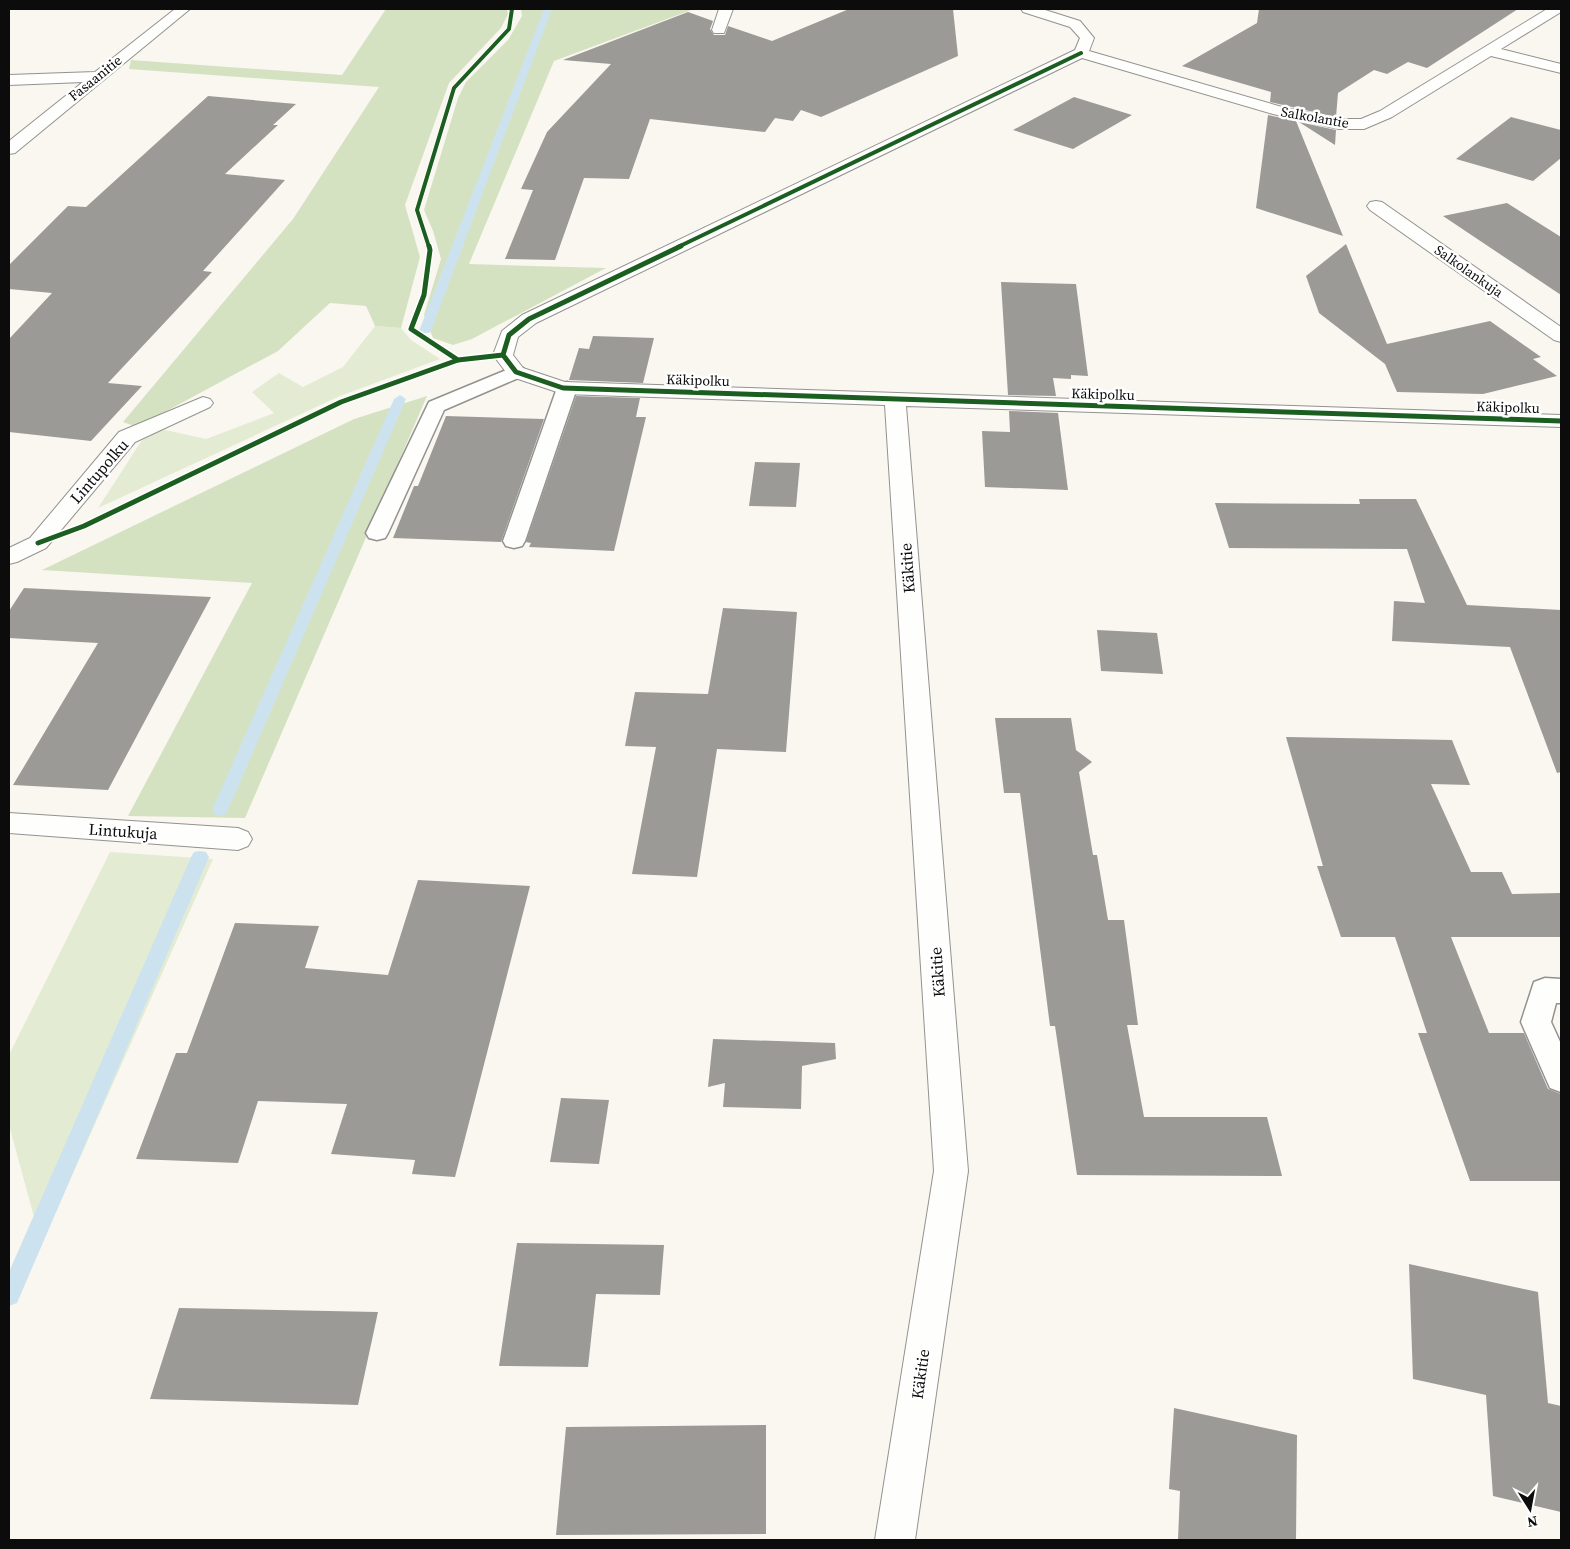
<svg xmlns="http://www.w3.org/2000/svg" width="1570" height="1549" viewBox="0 0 1570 1549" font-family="'Source Serif 4',serif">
<rect width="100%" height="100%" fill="#faf7f0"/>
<!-- green -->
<path fill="#e3ecd3" d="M375,326L401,328L411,340L440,359L340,396L98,508L142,440L161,429L206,439L274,413L252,392L279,373L303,387L343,367Z
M110,852L213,859L54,1216L34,1217L9,1125V1055Z"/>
<!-- forest -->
<path fill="#d5e2c2" d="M386,9H507L508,14L501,28L449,83L405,205L420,257L401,328L375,326L366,306L330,303L278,351L137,427L123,422L293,219L379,87L129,69L131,60L342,75Z
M521,9H694L554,61L469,264L606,268L472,339L453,345L433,338L424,315L441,259L433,231L424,210L458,98L466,82L508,40L522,16Z
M427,396L245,818L128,816L252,583L42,570L354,419Z"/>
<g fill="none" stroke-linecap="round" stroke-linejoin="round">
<!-- stream -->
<path fill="#cce3ef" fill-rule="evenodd" d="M544,9H552L431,331L429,333H421L419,331Z
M400,395L406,399L228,810L226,814L220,816L214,814L212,810L394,399Z
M200,851L206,852L209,857L17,1303L9,1306V1272L191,857L194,852Z"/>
</g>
<!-- building -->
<path fill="#9c9a96" d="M849,9H953L958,56L821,117L801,110L793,121L775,118L765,132L650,119L629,179L584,178L555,260L505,259L533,190L521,189L547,132L611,64L563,60L688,12L713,21L710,29L714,35H725L728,26L772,41Z
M1259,9H1518L1427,68L1408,62L1387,74L1374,70L1338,93L1336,117L1270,102L1271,92L1182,66L1257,23Z
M208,96L296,104L273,125H278L225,174L285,180L203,271L212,272L108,383L142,386L91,441L9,432V339L52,293L9,289V265L68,206L86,207Z
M1074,97L1132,115L1073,149L1013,130Z
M1268,115L1296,121L1343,236L1256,208Z
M1511,117L1561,130V158L1533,181L1456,159Z
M1299,122L1336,130L1335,145Z
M1507,203L1561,237V295L1443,216Z
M1346,244L1387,344L1490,321L1541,357L1533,359L1557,376L1483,394L1397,392L1385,364L1319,313L1306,276Z
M1001,282L1076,284L1088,376L1071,375V379L1053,378L1056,396L1008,395Z
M593,336L654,338L643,383L569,380L579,348L589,349Z
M576,396L640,398L636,417H646L614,551L529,547L531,543L526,542Z
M1009,411L1058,413L1068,490L985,487L982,431L1010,432Z
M446,416L544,419L501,542L393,538L414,486H418Z
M755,462L800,463L796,507L749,506Z
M1359,499H1416L1467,605L1561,610V772L1557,773L1510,647L1392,641L1394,601L1425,603L1407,549L1229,548L1215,503L1360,504Z
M24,588L211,597L108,790L13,785L98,643L9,638V611Z
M723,608L797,612L786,752L717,749L697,877L632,874L656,747L625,746L635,692L708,694Z
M1097,630L1157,633L1163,674L1101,671Z
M995,718H1071L1076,750L1092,762L1079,772L1093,855H1097L1108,920H1124L1138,1025H1127L1144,1117H1267L1282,1176L1077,1175L1055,1026H1050L1020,793H1004Z
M1286,737L1452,740L1470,785L1431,784L1471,872H1502L1512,894L1561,893V937H1451L1489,1033H1524L1548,1089L1561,1094V1181H1470L1418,1033H1427L1395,937H1341L1317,866H1323Z
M418,880L530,886L455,1177L412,1174L415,1160L331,1154L347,1104L258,1101L238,1163L136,1159L176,1053H187L235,923L319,926L305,968L388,975Z
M713,1039L835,1043L836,1059L802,1066L801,1109L723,1107L725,1083L708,1087Z
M561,1098L609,1100L599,1164L550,1162Z
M517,1243L664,1245L660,1295L596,1294L588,1367L499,1366Z
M1409,1264L1538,1292L1548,1403L1561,1406V1512L1493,1496L1486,1395L1413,1379Z
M179,1308L378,1312L358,1405L150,1399Z
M1174,1408L1297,1435L1296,1540H1178L1180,1491L1169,1489Z
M766,1425V1534L556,1535L566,1427Z"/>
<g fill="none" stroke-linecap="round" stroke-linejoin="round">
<defs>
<path id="service" d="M516,366L523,368L526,372L523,376L444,410L388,533L385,538L377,540L369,538L366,533L429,402Z
M567,382L574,384L577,388L525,541L522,546L514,548L506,546L503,541L557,388L560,384Z
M1545,978L1561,979V1003H1556L1551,1022L1561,1044V1092L1550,1088L1521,1022L1534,982Z"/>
<path id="minor" d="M175,9H190L15,153L9,154V141L83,82L9,85V75L95,72Z
M719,9H733L724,33H714L712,30Z
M1021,9H1042L1080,21L1094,38L1089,51L1282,107L1339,119H1361L1380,111L1547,9H1561V12L1501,49L1561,64V73L1491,56L1392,117L1364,129H1339L1273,114L1082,58L536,323L518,337L513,355L523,368L565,382L1561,415V427L906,406L968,1171L915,1540H875L934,1171L885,405L563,394L509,376L493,355L502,331L522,315L1075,50L1080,38L1070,27L1023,12Z
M1376,201L1382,202L1561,327V342L1554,340L1370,210L1367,206L1370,202Z
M203,397L210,399L213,403L210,407L135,442L46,548L17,562L9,564V548L30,538L119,432Z
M9,813L238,828L248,832L252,839L248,846L238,850L9,833Z"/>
</defs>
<!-- service casing -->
<use href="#service" stroke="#93928f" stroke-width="3"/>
<!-- minor casing -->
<use href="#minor" stroke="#93928f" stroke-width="2"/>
<!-- service -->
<use href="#service" fill="#fefefd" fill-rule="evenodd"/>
<!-- minor -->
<use href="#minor" fill="#fefefd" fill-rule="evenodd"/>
<defs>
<path id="cycleway-far1" d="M429,247L417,210L454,88L509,29L512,9
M678,247L1081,53"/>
<path id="cycleway" d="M429,246L430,250L424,295L411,329L458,360
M681,246L529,319L509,335L503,355L516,372L563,388L1561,421
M38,543L84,526L341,402L458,360L503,355"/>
</defs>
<!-- cycleway-far1 casing -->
<use href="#cycleway-far1" stroke="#fff" stroke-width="5.5"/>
<!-- cycleway casing -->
<use href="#cycleway" stroke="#fff" stroke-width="8"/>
<!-- cycleway-far1 -->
<use href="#cycleway-far1" stroke="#1b5e20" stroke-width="4"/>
<!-- cycleway -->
<use href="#cycleway" stroke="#1b5e20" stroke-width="5"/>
</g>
<g text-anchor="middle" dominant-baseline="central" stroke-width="5" stroke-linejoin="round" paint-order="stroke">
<!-- far-street labels -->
<g font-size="14" fill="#0c0c0c" stroke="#fff">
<text transform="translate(95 78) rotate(-39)">Fasaanitie</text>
<text transform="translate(1315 117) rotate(10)">Salkolantie</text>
<text transform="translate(1469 271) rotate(35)">Salkolankuja</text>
<text transform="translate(698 380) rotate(2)">Käkipolku</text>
<text transform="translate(1103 394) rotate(2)">Käkipolku</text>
<text transform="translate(1508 407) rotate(2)">Käkipolku</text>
</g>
<!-- street labels -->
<g font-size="16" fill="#0c0c0c" stroke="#fff">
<text transform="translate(99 471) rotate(-49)">Lintupolku</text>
<text transform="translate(907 568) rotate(-94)">Käkitie</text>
<text transform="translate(123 831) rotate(4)">Lintukuja</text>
<text transform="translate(937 972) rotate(-94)">Käkitie</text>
<text transform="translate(920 1374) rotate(-82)">Käkitie</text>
</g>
</g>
<!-- border -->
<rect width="1570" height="1549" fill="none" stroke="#0c0c0c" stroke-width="20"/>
<!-- north arrow -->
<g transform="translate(1530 1509) rotate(169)" stroke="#ffffff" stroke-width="4" paint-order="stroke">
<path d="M0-4L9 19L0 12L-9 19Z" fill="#0c0c0c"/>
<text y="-8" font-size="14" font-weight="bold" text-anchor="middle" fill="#0c0c0c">N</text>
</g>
</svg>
